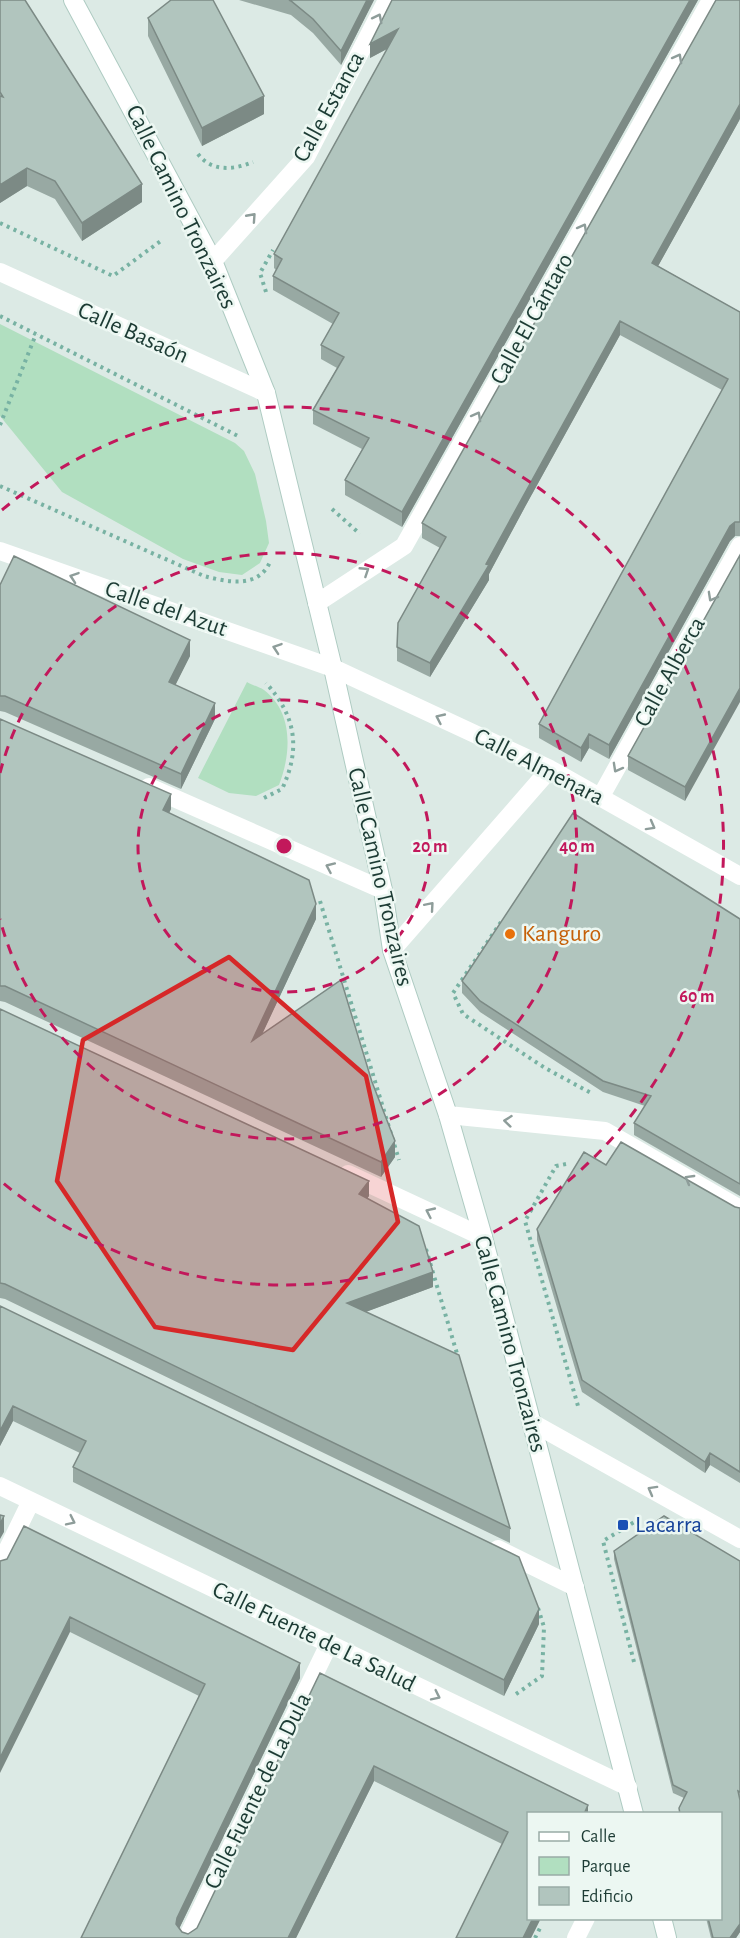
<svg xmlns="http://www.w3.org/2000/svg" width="740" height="1938" viewBox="0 0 740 1938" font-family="'Alegreya Sans',sans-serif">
<rect width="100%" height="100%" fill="#dceae5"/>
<!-- green -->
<path fill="#b1dfc0" d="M0,324L235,443L244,451L255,474L266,521L269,543L260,563L242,575L219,572L183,559L62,492L0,416Z
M247,682C252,685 259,687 264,690C294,713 291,754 279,785L256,796L229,793L198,778Z"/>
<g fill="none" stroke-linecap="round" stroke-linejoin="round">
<defs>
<path id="secondary" d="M73,0L213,261L266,393L333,668L383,890L392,950L448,1115L483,1237L634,1814
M662,1918L667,1938"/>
</defs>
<!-- secondary casing -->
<use href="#secondary" stroke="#aecbc2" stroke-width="20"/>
<!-- path -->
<path stroke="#78b2a3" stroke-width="4" stroke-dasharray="3 4.5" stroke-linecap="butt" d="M198,154C211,172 234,170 253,162
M0,223L113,276L162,240
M266,292L260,273L273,250
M0,316L240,437
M0,425L36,334
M0,486L204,576C227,582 258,589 270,562
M332,509L360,534
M264,798L282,789C301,749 296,716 266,683
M320,901L399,1160
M501,922L453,993L463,1014L545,1068L591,1093
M566,1164L556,1166L525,1221L578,1406
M426,1249L458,1357
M634,1662L603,1541L636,1521
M516,1694L542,1676L544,1627L538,1608
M535,1938L540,1928"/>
<!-- street -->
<path stroke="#fff" stroke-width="18" d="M213,261L306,157L387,0
M0,272L266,393
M0,551L333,668L550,769L740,876
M317,603L404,546L711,0
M149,787L383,890
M600,798L740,546
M392,950L550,769
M448,1115L605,1131L740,1209
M348,1174L483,1237
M531,1422L740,1539
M0,1486L628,1787
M498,1549L575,1587
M0,1565L31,1501
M187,1938L329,1644
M576,1938L586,1918"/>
<!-- secondary -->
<use href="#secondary" stroke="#fff" stroke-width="18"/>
</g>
<!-- wall -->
<path fill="#98a9a3" d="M0,0L142,202L82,241L55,199L27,186L0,203Z
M239,0H374L341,65L313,33L291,15Z
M392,0H698L402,527L345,495V480L362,449L313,424V410L337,368L321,359V345L333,324L273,290V276L276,270L274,268V254L387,49L370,58Z
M148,18L264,114L202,146L148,36Z
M740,119L658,266L740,312V536H735L730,541L609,759L589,748L581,762L539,738V724L722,390L620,335L526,505L489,574V580L430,677L397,661V647L440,548L422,538V523Z
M740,555L685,801L628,770V756Z
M0,585L190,656L175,685L215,719L181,789L5,712L0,711Z
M0,719L171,809L169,813L316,919L262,1034L395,1157L381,1177L5,1002L0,1001Z
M740,919V1196L634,1135V1123L645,1106L603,1092L480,1012L462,993V981Z
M0,1009L369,1196L367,1198L433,1287L365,1312L510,1528V1543L5,1299L0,1298Z
M606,1165L740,1208V1483L710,1465L705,1473L582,1392L537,1240V1229Z
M0,1306L539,1624L504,1696L73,1482V1467L80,1453L13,1421L0,1446Z
M614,1551L740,1561V1932L736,1938H711L706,1918H720V1814H679V1808L684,1798L673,1793L614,1559Z
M0,1561L300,1678L179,1929L182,1932L188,1934L197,1928L320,1673L588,1814L528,1918H541L531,1938L502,1844L374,1781L296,1938H81L199,1696L70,1632Z"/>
<!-- shaded-wall -->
<path fill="#7c8a85" d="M367,0H374L341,65V51Z
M690,0H698L402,527V512Z
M398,29V43L370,58V44Z
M264,96V114L202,146V128Z
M740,104V119L652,277V263Z
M27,168V186L0,203V185Z
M142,184V202L82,241V223Z
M620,321V335L526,505L489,574V580L430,677V663L486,564L526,491Z
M735,522V536L730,541L609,759V745L730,526Z
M190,640V656L169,698V682Z
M740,688V702L685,801V787Z
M215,703V719L181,789V774Z
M589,734V748L581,762V748Z
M171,794V809L163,825V810Z
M316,904V919L252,1056V1041Z
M395,1141V1157L381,1177V1162Z
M369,1181V1196L359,1210V1194Z
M433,1272V1287L347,1319V1303Z
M13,1406V1421L0,1446V1431Z
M710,1453V1465L705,1473V1462Z
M4,1516V1532L0,1539V1524Z
M539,1609V1624L504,1696V1680Z
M70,1617V1632L0,1773V1758Z
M300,1663V1678L177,1933L176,1924L177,1918Z
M374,1766V1781L296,1938H288Z
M588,1805V1814H584Z
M533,1918H541L531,1938H523Z
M740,1924V1932L736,1938H730Z"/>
<!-- building -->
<path fill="#b1c5be" stroke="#7c8a85" stroke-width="1.5" d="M0,0H25L142,184L82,223L55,181L27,168L0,185V96L3,97L0,92Z
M171,0H213L264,96L202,128L148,18Z
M289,0H367L341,51L313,19L291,1Z
M392,0H690L402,512L345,480L369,438L313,410L344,357L321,345L339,313L273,276L282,259L274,254L398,29L370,44Z
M716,0H740V104L652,263L740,312V522H735L730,526L609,745L589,734L581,748L539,724L728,379L620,321L526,491L486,564L489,565L430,663L397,647L398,623L446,537L422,523Z
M740,555V688L685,787L628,756Z
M14,556L190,640L169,682L215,703L181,774L5,696H0V585Z
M0,719L171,794L163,810L309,880L316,904L252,1041L341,980L372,1082L395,1141L381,1162L5,986H0Z
M573,813L740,919V1184L634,1123L651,1096L603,1081L480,1001L462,981Z
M0,1009L369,1181L359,1194L419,1226L433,1272L347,1303L459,1355L510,1528L5,1284L0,1283Z
M621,1142L735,1207L740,1208V1472L710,1453L705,1462L582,1380L537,1229L584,1152L606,1165Z
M0,1306L519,1557L539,1609L504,1680L73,1467L86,1441L13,1406L0,1431Z
M0,1515L4,1516L0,1524Z
M664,1516L740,1561V1792L738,1791L740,1800V1924L730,1938H713L708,1918H720V1814H680L679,1808L687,1792L673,1785L614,1551Z
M24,1526L300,1663L177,1918L176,1924L182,1932L188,1934L197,1928L320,1673L588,1805L584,1814H528V1918H533L523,1938H456L508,1832L374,1766L288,1938H81L205,1684L70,1617L0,1758V1561L7,1559Z"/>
<!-- one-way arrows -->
<defs><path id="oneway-chevron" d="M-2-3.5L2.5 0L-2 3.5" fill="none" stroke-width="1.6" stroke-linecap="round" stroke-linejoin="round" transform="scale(1.5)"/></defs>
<g stroke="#8e9d9a">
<use href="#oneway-chevron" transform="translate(378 18) rotate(-63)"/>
<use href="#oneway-chevron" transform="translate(678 58) rotate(-61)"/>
<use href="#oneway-chevron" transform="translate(252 217) rotate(-48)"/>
<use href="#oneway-chevron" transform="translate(583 228) rotate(-61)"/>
<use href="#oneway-chevron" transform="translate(477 416) rotate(-61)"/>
<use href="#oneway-chevron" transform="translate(365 571) rotate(-33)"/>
<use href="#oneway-chevron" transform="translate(74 577) rotate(-161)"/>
<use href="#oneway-chevron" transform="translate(712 597) rotate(119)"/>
<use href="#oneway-chevron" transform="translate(277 648) rotate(-161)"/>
<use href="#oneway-chevron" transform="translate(440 718) rotate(-155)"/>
<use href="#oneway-chevron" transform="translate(617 768) rotate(119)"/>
<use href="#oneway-chevron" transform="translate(651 826) rotate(29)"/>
<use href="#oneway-chevron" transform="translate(330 867) rotate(-156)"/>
<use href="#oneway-chevron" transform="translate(430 906) rotate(-49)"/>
<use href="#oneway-chevron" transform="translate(508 1121) rotate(-174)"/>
<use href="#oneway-chevron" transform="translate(689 1179) rotate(-150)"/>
<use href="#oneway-chevron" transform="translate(430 1212) rotate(-155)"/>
<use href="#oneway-chevron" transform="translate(652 1490) rotate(-151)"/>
<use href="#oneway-chevron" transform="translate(71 1521) rotate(26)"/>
<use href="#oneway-chevron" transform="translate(436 1696) rotate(26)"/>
</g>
<!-- marked area -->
<path fill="#d62828" fill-opacity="0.2" stroke="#d62828" stroke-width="4.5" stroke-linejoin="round" d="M229,957L366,1076L398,1222L293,1350L155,1327L57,1181L83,1040Z"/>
<!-- distance rings -->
<g fill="none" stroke="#c2185b" stroke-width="3" stroke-dasharray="10 8">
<circle cx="284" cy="846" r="146"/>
<path d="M0 773A293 293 0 1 1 0 919"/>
<path d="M2 510A439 439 0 1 1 2 1182"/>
</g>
<!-- markers -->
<circle fill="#e8710a" stroke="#ecf7f2" stroke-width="2" cx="510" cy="934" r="6"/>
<rect fill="#1a4fb4" stroke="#ecf7f2" stroke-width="2" x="617" y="1519" width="12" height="12" rx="3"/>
<g text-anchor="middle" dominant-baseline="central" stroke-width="5" stroke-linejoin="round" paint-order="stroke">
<!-- street labels -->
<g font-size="24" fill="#1c3b34" stroke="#ecf7f2">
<text transform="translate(329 107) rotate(-61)">Calle Estanca</text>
<text transform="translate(181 207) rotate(64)">Calle Camino Tronzaires</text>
<text transform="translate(532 319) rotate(-61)">Calle El Cántaro</text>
<text transform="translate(133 333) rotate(24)">Calle Basaón</text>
<text transform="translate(166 609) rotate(19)">Calle del Azut</text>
<text transform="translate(670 672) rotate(-61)">Calle Alberca</text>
<text transform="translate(539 767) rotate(27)">Calle Almenara</text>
<text transform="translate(380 877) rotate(77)">Calle Camino Tronzaires</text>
<text transform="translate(510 1344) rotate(75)">Calle Camino Tronzaires</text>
<text transform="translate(314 1637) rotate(26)">Calle Fuente de La Salud</text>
<text transform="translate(258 1791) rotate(-64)">Calle Fuente de La Dula</text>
</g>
<!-- food labels -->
<g font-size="24" fill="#c56008" stroke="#ecf7f2" text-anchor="start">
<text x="522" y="934">Kanguro</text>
</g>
<!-- transit labels -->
<g font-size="24" fill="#164399" stroke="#ecf7f2" text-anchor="start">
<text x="635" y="1525">Lacarra</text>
</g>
</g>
<circle cx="284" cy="846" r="9" fill="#c2185b" stroke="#ecf7f2" stroke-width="3"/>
<g font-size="18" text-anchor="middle" font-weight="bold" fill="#c2185b" stroke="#ecf7f2" stroke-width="5" stroke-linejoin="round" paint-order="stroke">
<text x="430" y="852">20 m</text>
<text x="577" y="852">40 m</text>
<text x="697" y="1002">60 m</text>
</g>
<!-- legend -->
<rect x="527" y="1812" width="195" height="108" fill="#ecf7f2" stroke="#99aca6" stroke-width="1.5"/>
<rect x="539" y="1832" width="30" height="9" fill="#ffffff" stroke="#99aca6" stroke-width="1.5"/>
<text x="581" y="1842" font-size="18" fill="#1c3b34">Calle</text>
<rect x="539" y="1857" width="30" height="18" fill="#b1dfc0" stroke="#99aca6" stroke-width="1.5"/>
<text x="581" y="1872" font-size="18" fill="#1c3b34">Parque</text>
<rect x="539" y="1887" width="30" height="18" fill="#b1c5be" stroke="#99aca6" stroke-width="1.5"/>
<text x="581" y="1902" font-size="18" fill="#1c3b34">Edificio</text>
</svg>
